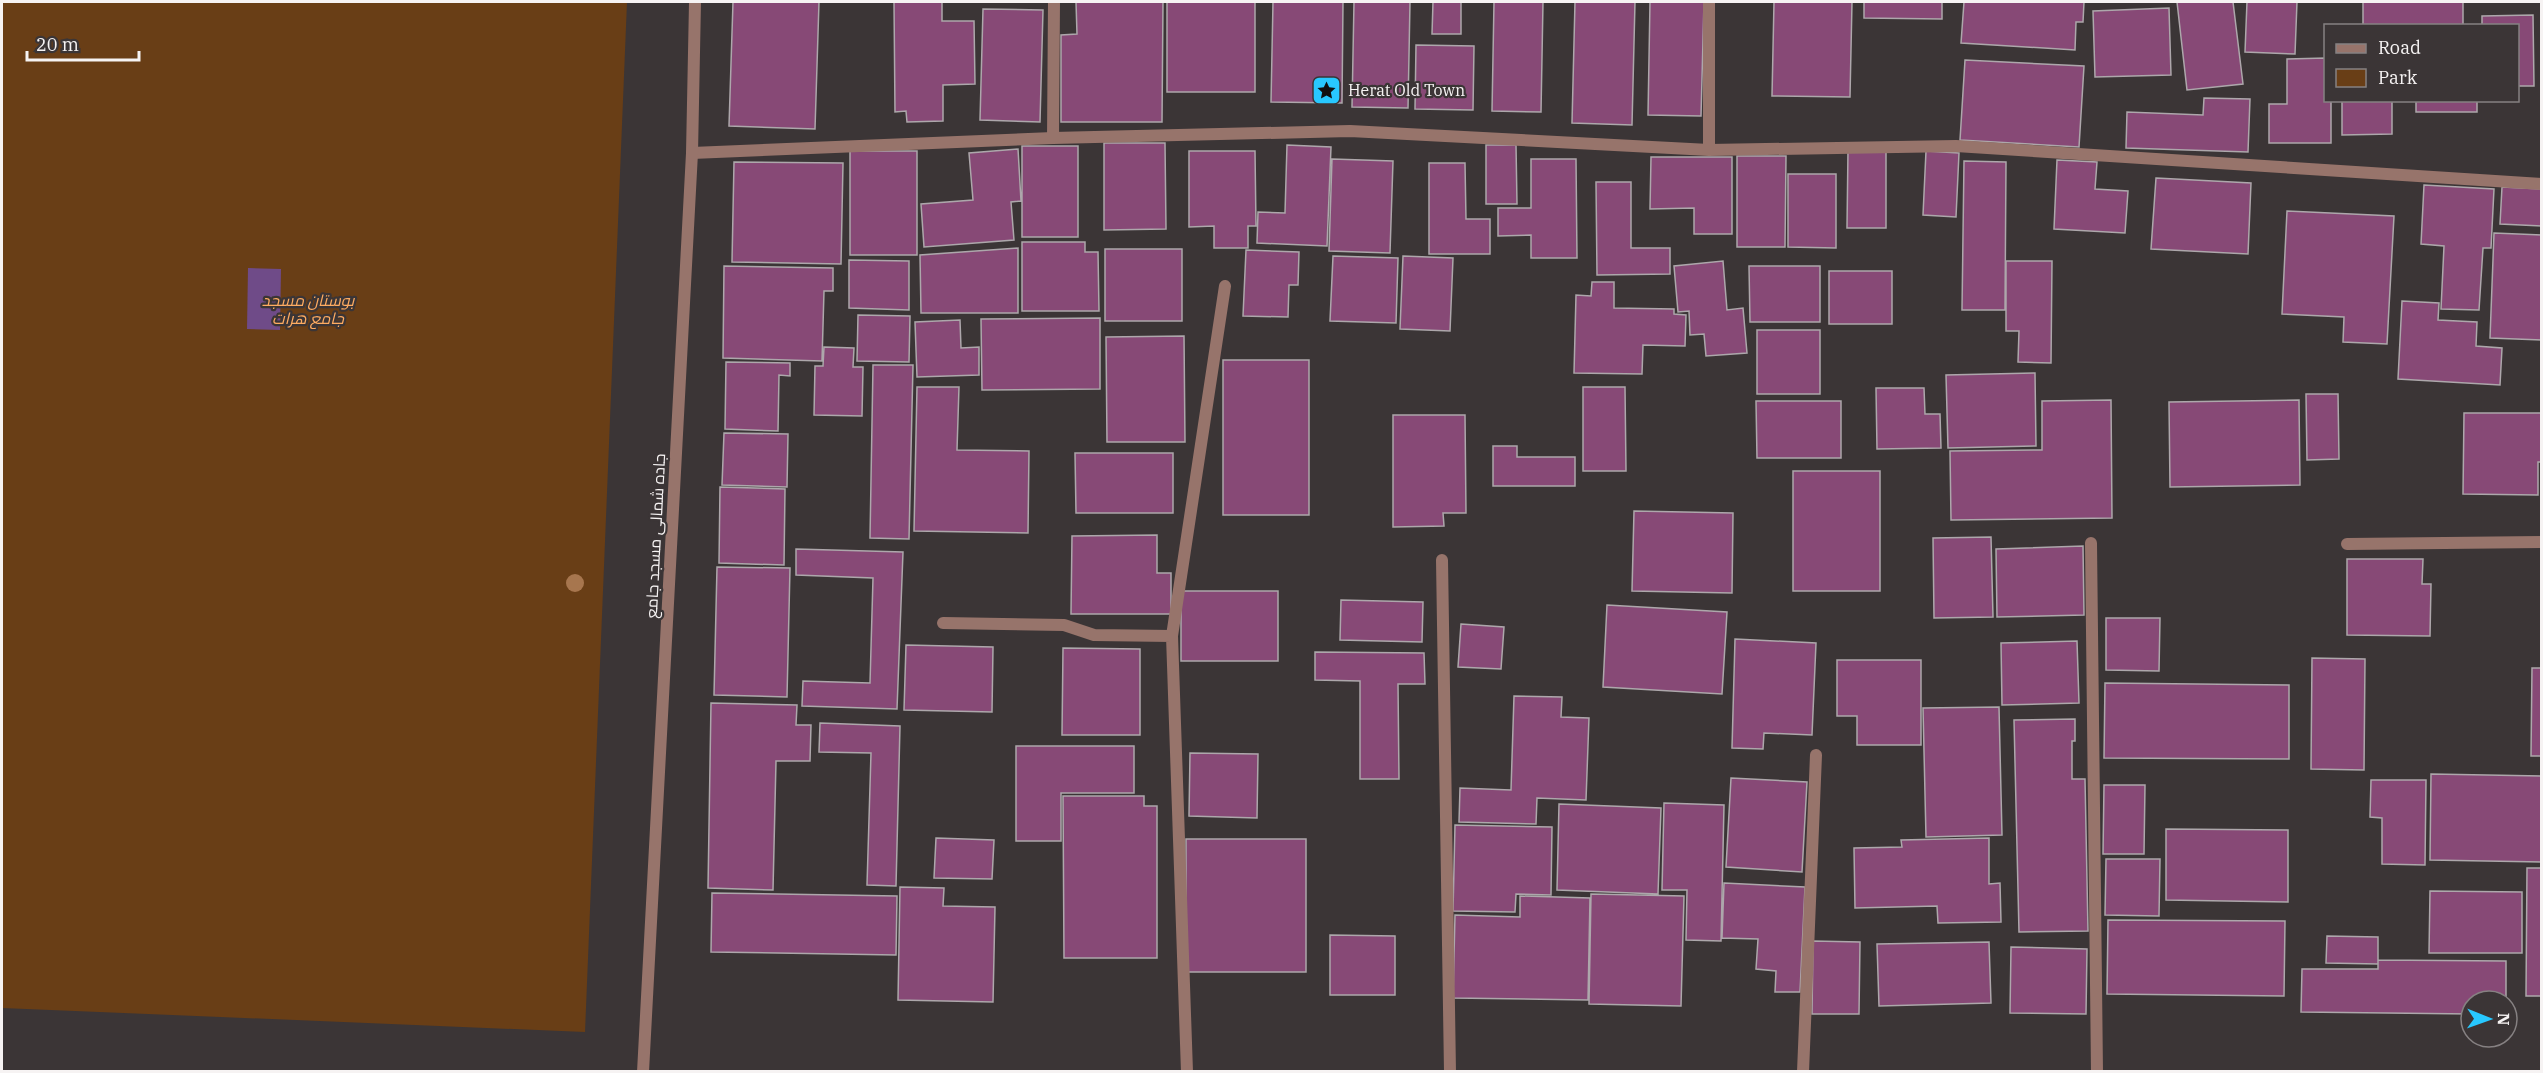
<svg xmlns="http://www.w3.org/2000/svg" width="2543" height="1073" viewBox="0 0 2543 1073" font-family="'IBM Plex Serif',Cairo,serif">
<rect width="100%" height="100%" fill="#3b3536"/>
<!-- green -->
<path fill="#693e16" d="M2,2H627L585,1032L2,1008Z"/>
<!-- water -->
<path fill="#6f4b88" d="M248,268L281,269L280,330L247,329Z"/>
<!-- building -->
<path fill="#874976" stroke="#ada7ab" stroke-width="1.5" d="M733,2H819L815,129L729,126Z
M894,2H942V21H974L975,84L943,85V121L907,122L906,111L895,112Z
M1076,2H1163L1162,122H1061V35L1077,34Z
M1167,2H1255V92H1167Z
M1273,2H1343L1342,103L1271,102Z
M1354,2H1410L1408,108L1352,107Z
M1433,2H1461V34H1432Z
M1494,2H1543L1541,112L1492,111Z
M1575,2H1635L1632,125L1572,123Z
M1650,2H1704L1701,116L1648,115Z
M1774,2H1852L1850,97L1772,96Z
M1864,2H1942V19L1864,18Z
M1964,2H2084L2083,22H2076L2075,50L1961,43Z
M2177,2H2233L2243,84L2187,90Z
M2247,2H2297L2295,54L2245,52Z
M2363,2H2463V25L2363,26Z
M2169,8L2171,75L2095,77L2093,11Z
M983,9L1043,10L1040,122L980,120Z
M2533,15L2534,86H2518V26H2482V16Z
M1416,45L1474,46L1473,110L1415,109Z
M2326,58V100H2331V143H2269V104H2287V59Z
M1965,60L2084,66L2079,147L1960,140Z
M2204,98L2250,99L2248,152L2126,148L2127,112L2203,115Z
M2342,100H2392V134L2342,135Z
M2416,100H2477V112H2416Z
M1104,143H1165L1166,229L1104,230Z
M1287,145L1331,147L1327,246L1257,243L1258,212L1285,213Z
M1486,145H1516L1517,204H1486Z
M1022,146H1078V237H1022Z
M1018,149L1021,201L1011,202L1014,240L924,247L921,204L973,200L969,153Z
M1848,150H1886V228H1847Z
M850,151H917V255H850Z
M1189,151H1255L1256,226H1248V248H1214V226L1189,227Z
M1926,151L1959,153L1956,217L1923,215Z
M1737,156H1786L1785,247H1737Z
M1651,157H1732V234H1694V208L1650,209Z
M1332,159L1393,161L1390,253L1329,251Z
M1531,159H1576L1577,258H1531V235L1498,236V208H1531Z
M2057,160L2097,162L2095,189L2128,191L2125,233L2054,229Z
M1964,161L2006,162L2005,310H1962Z
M734,162L843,163L841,264L732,262Z
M1429,163H1465L1466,219H1490V254H1429Z
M1788,174H1836V248L1788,247Z
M2156,178L2251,183L2248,254L2151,249Z
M1596,182H1631V248H1670V274L1597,275Z
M2424,185L2494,189L2491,248H2483L2479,310L2441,309L2444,246L2421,244Z
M2502,187L2542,189V226L2500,224Z
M2287,211L2394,216L2387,344L2343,342L2344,317L2282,314Z
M2494,233L2542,235V340L2490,338Z
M1022,242H1085V252H1098L1099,311H1022Z
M1018,248V313H921L920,255Z
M1105,249H1182V321H1105Z
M1246,250L1299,252L1298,285H1289L1288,317L1243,316Z
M1333,256L1398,258L1396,323L1330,321Z
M1403,256L1453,258L1450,331L1400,329Z
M849,260L909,261V310L849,308Z
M1723,261L1727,310L1743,308L1747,353L1706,356L1704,334L1690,335L1689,311L1678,312L1674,266Z
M2006,261H2052L2051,363L2018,362L2019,331H2006Z
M724,266L833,268V291H824L822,361L723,358Z
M1749,266H1820V322H1750Z
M1829,271H1892V324H1829Z
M1592,282H1614V308L1674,309V314L1686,315L1685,346L1643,345L1642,374L1574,373L1576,295L1591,296Z
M2402,301L2439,303L2438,320L2477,322L2476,346L2502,348L2500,385L2398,379Z
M858,315L910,316L909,362L857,361Z
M1100,318V389L982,390L981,319Z
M960,320L961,348L979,347V375L917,377L915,322Z
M1757,330H1820V394H1757Z
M1184,336L1185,442H1107L1106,337Z
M824,347L854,348L853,367H863L862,416L814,415L815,366H823Z
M1223,360H1309V515H1223Z
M726,362L790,363V376L779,375L778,431L725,429Z
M873,365H913L909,539L870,538Z
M2035,373L2036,446L1948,448L1946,375Z
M917,387H959L957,450L1029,451L1028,533L914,531Z
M1583,387H1625L1626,471H1583Z
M1876,388H1924L1925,414H1940L1941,448L1877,449Z
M2306,394H2338L2339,459L2307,460Z
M2111,400L2112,518L1951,520L1950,451L2042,450V401Z
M2299,400L2300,485L2170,487L2169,402Z
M1756,401H1841V458H1757Z
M2464,413H2542V462H2538V495L2463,494Z
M1393,415H1465L1466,513H1443L1444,526L1393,527Z
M724,433L788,434L787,487L722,485Z
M1493,446H1517V457H1575V486H1493Z
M1075,453H1173V513H1076Z
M1793,471H1880V591H1793Z
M720,487L785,489L784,565L719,563Z
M1634,511L1733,513L1732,593L1632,591Z
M1157,535V573H1171V614H1071L1072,536Z
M1991,537L1993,617L1934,618L1933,538Z
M2083,546L2084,615L1997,617L1996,549Z
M796,549L903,552L897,709L802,706L803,681L870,683L873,578L796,575Z
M2347,559H2423L2422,584H2431L2430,636L2347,635Z
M717,567L790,568L787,697L714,695Z
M1181,591H1278V661H1181Z
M1341,600L1423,602L1422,642L1340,640Z
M1607,605L1727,612L1722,694L1603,687Z
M2106,618H2160L2159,671L2106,670Z
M1461,624L1504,627L1501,669L1458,667Z
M1735,639L1816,643L1812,735L1764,733L1763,749L1732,748Z
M2077,641L2079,703L2002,705L2001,643Z
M906,645L993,647L992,712L904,710Z
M1063,648L1140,649V735H1062Z
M1315,652L1424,653L1425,684H1398L1399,779H1360V681L1315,680Z
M2312,658L2365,659L2364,770L2311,769Z
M1837,660H1921V745H1857V716H1837Z
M2532,668H2542V756H2531Z
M2105,683L2289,685V759L2104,758Z
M1514,696L1562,697L1561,717L1589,718L1586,800L1537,798L1536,824L1459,822L1460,788L1511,790Z
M711,703L797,705L796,725H811L810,761H776L773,890L708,888Z
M1999,707L2002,835L1926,837L1923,708Z
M2075,719V741H2072V779H2085L2088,931L2019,932L2014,720Z
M820,723L900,726L896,886L867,885L871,753L819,752Z
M1016,746H1134V793H1061V841H1016Z
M1190,753L1258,754L1257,818L1189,816Z
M2431,774L2542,776V862L2430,860Z
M1731,778L1807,782L1802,872L1726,867Z
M2371,780H2426L2425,865L2382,864V818L2370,817Z
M2104,785H2145L2144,854H2103Z
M1063,796H1144V806H1157V958H1064Z
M1664,803L1724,805L1721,941L1686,940L1687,890H1662Z
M1559,804L1661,808L1658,894L1557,890Z
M1455,825L1552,827L1551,895L1516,894L1515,912L1453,911Z
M2166,829L2288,830V902L2166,900Z
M936,838L994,840L992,879L934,878Z
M1989,838V884L2000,883L2001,922L1938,923L1937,906L1855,908L1854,848L1902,847L1901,840Z
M1186,839H1306V972H1186Z
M2106,859H2160L2159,916L2105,915Z
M2527,868H2542V996H2526Z
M1724,883L1805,887L1800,992H1775L1776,971L1756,969L1758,939L1722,938Z
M900,887L944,888L943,906L995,907L993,1002L898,1000Z
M2430,891L2522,892V953H2429Z
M712,893L897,896L896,955L711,952Z
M1591,894L1684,896L1681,1006L1589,1004Z
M1520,896L1590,898L1588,1000L1453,998L1455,915L1520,917Z
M2108,920L2285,921L2284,996L2107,994Z
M1330,935L1395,936V995H1330Z
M2327,936L2378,937V964L2326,963Z
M1813,941L1860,942L1859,1014H1812Z
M1989,942L1991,1003L1879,1006L1877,944Z
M2011,947L2087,949L2086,1014L2010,1013Z
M2378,960L2506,961V1001H2471V1014L2301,1012L2302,969H2378Z"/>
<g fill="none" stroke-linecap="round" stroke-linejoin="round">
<!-- minor -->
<path stroke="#97746b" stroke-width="12" d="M1053,138L1054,2
M1709,150V2
M692,153L1053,138L1350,131L1709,150L1956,146L2542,184
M2091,543L2097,1072
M2347,544L2542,542
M1442,560L1450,1072
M943,623L1064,625L1094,635L1172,636
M1187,1072L1172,636L1225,286
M1803,1072L1816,755"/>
<!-- tertiary -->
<path stroke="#97746b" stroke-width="12" d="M643,1072L692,153L695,2"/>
</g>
<!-- trees -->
<circle fill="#a7764e" cx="575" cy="583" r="9"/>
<!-- icons -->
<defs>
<symbol id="sight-square" viewBox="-11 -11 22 22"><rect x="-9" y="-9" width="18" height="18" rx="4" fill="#28c8ff" stroke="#3b3536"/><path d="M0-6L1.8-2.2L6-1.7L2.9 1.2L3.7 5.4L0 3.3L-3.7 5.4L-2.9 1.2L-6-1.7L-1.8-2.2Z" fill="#111"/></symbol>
</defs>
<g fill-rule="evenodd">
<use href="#sight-square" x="1310" y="74" width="33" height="33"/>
</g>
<g text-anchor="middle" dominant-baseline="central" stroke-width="4.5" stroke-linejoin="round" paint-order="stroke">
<!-- poi labels -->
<g font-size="16" fill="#f6f3f3" stroke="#3b3536" text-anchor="start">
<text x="1348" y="90">Herat Old Town</text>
</g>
<!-- park labels -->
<g font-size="16" font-style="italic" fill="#ffac61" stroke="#3b3536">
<text x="308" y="300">بوستان مسجد<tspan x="308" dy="18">جامع هرات</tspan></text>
</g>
<!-- street labels -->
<g font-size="16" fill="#f6f3f3" stroke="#3b3536">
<text transform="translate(655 536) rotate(-87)">جاده شمالی مسجد جامع</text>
</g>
</g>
<!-- border -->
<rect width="2543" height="1073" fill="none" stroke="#f6f3f3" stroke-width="6"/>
<!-- legend -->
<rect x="2324" y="24" width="195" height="78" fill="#3b3536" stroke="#868182" stroke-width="1.5"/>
<rect x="2336" y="44" width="30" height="9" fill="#97746b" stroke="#868182" stroke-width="1.5"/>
<text x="2378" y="54" font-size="18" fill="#f6f3f3">Road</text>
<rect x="2336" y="69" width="30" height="18" fill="#693e16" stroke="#868182" stroke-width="1.5"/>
<text x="2378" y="84" font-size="18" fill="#f6f3f3">Park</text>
<!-- north arrow -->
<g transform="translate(2489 1019) rotate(91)"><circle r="28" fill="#3b3536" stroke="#868182" stroke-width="1.5"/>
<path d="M0-4.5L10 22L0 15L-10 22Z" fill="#28c8ff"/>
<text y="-9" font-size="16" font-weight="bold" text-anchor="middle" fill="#f6f3f3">N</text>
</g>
<!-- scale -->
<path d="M27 51v9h112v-9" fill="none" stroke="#f6f3f3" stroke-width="3"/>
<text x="36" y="51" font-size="18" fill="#f6f3f3" stroke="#3b3536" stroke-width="4.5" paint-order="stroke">20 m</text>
</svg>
